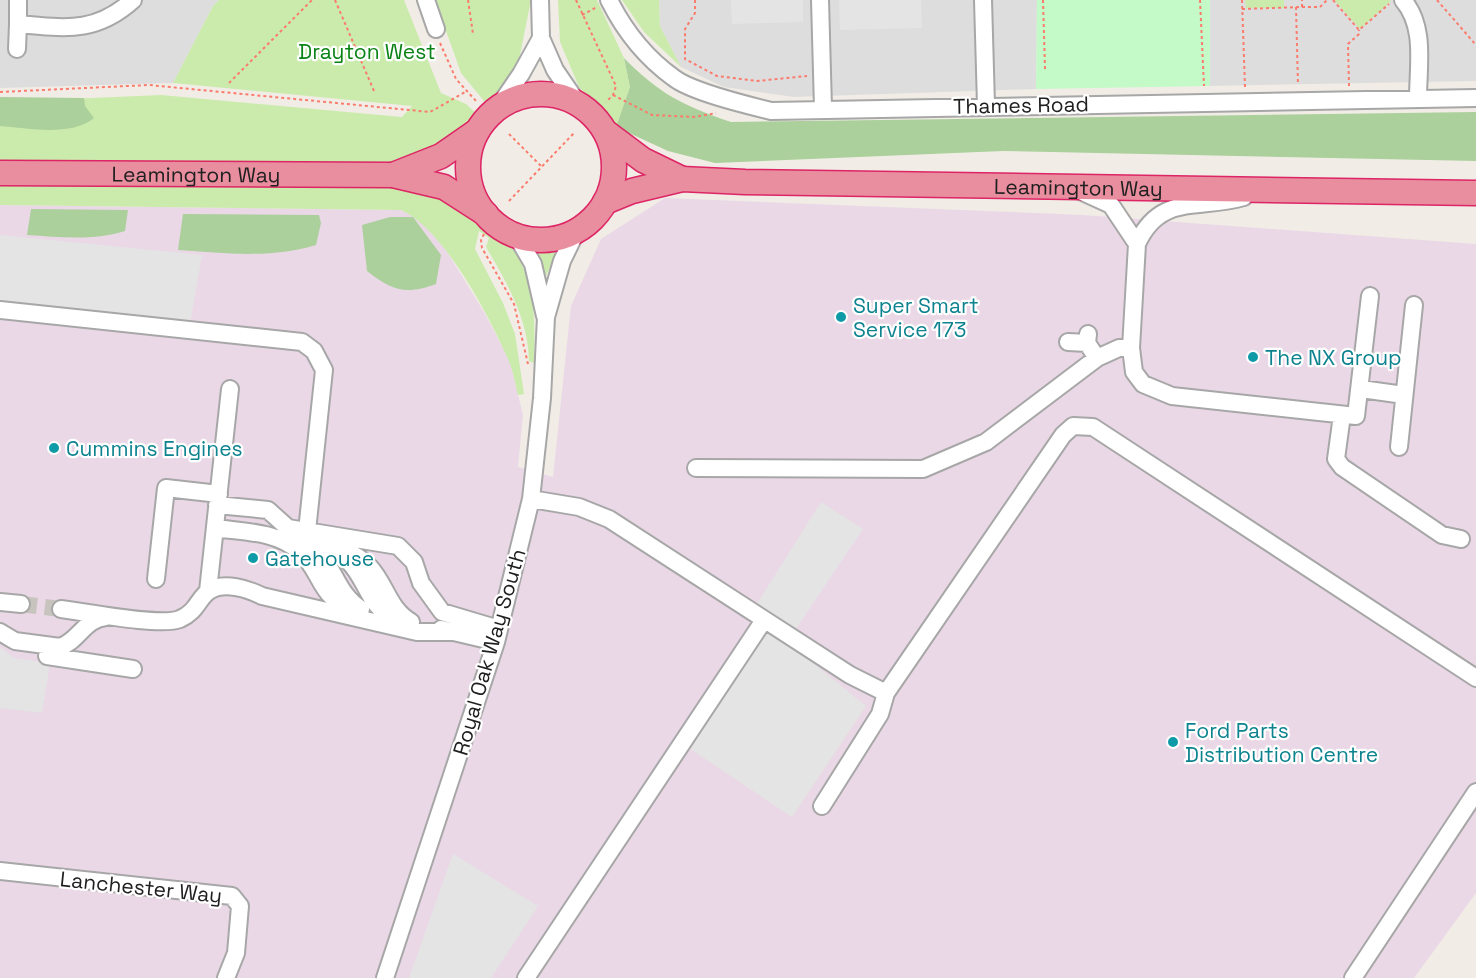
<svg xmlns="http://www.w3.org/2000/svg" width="1476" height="978" viewBox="0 0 1476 978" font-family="'Space Grotesk',sans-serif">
<rect width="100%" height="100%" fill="#f1ede6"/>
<!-- residential -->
<path fill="#dedddd" d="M0,0H219L213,6L173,83L0,88Z
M659,0H1037L1036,89L794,97L724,87L681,67L660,26Z
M1210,0H1476V81L1210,86Z"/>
<!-- industrial -->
<path fill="#ead8e7" d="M665,198L1083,215L1476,244V893L1414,978H0V205L401,210L410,214L428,228L446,250L484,312L510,361L523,415L518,467L553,477L571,306L601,239Z"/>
<!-- grass -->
<path fill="#cbebac" d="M219,0H404L441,93L466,104L479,116C451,146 414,157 376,167L0,162V102L161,95L402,117L412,106L173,83L213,6Z
M435,0H531L517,70L488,106L461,73Z
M558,0H597L624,58L630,87L616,127L579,87L560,42Z
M622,0H659L660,26L681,67L644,32Z
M1245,0H1284V8H1246Z
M1334,0H1390L1391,1L1360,29Z
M0,180C95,182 191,184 286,186C333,187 396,182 440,197C467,206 497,226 513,250C537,283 535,324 534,363L529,361C528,318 507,283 486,247L489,238L479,231L475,249L503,303L515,334L524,394L518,395C515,383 513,370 508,359C489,316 444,229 401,210L0,205Z
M559,242L561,244L544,280L529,243Z"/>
<!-- forest -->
<path fill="#abd09b" d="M624,58C661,95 682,105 731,122L1476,112V161L1003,151L715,163L668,151L616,127L630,87Z
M0,97L84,98L85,106L94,118C71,137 28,128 0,126Z
M31,209L128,210L125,231C92,241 61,237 27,235Z
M183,214L319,215L321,223L316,245C270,259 225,253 178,250Z
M390,217H413L441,255L436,284C406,295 392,291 367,271L362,225Z"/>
<!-- park -->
<path fill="#c4fac8" d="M1037,0H1210V86L1036,89Z"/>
<!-- parking -->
<path fill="#e4e4e4" d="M731,0H803V22L732,24Z
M839,0H921L922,28L840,30Z
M0,235L202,255L190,324L0,304Z
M821,502L863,529L787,642L866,706L792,817L686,746L761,632L755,607Z
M0,647L14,658L50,663L42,713L0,708Z
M453,854L538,906L491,978H409Z"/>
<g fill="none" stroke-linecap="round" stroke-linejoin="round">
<!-- minor-tunnel -->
<path stroke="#c7c4be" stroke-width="16" stroke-dasharray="16 8" stroke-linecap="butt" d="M21,604L61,609"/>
<defs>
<path id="minor" d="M18,0V24C65,28 95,34 133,0
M426,0L436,29
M540,0L541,38L555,70L579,105
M609,0C624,30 646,58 674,78C692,92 747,105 771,111L1476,98
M820,0L823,108
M983,0L986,105
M1403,0C1426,27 1418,65 1418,99
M17,49L18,24
M497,109L521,74L541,38
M1078,190L1111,205L1137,244
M1244,197C1199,210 1160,193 1137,244L1131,348L1134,372L1143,384L1172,396L1356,416L1370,296
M516,235L533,264L545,316
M0,310L302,342L314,351L324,370L307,531
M1088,334L1087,343L1097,358
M1068,342L1087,343
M1361,389L1404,395
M1342,415L1336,459L1342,467L1442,535L1461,539
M1399,447L1414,305
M696,468L923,469L986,442L1097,358L1119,348H1131
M531,499L579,507L609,519L850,675L886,693L1063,435L1073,426L1093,427L1476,678
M217,505L268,510L288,528L398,546L414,562L421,583L442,612L499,629
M215,528C244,532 275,531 299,551C323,571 318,600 355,609
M288,538C337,548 328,588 361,609
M315,544C370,556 358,602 394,618
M342,550C387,564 380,604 411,622
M156,579L166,488L219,494
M208,591L230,389
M0,602L21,604
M61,609C86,612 160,627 180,619C198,611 198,598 209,591C224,581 248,589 262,596L417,632H452
M441,629L496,642
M0,632L15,641L60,647C79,641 84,619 106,617
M47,656L133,669
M822,806L880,714L886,693
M0,871L232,896L240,906L236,953L226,978
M385,978L496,642L531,499L542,398L546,317L562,261L577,230
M526,978L764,620
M1353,978L1476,792"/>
<g id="highway">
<circle cx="541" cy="167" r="73"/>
<path d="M607,133L643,160L682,179"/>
<path id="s1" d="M0,173L393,175L444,187L486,214"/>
<path d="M393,175L441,156L477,131"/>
<path id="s2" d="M605,202L632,191L682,179L745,182L1476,193"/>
</g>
</defs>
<!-- minor casing -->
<use href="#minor" stroke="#a7a7a7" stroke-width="20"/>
<!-- highway casing -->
<use href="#highway" stroke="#dd2565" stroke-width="27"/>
<!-- path -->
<path stroke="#fb7b6d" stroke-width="2" stroke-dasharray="3 3" stroke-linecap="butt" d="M335,0L374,91
M468,0L473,34
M576,0L616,86L613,95L606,102
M695,0V13L685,29V59L717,76L757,81L807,76
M1043,0L1045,69
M1200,0L1204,86
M1242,0L1245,87
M1333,0L1359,30L1389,4
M1437,0L1476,45
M1296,7L1298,85
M1302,7H1320L1327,0
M1242,9L1302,7V0
M582,15L597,7
M440,43L456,79L476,101
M229,83L312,0
M1349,86L1348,44L1359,34V30
M0,92L149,85L430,112L467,91
M613,95L652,115L695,117L716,113
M509,134L541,166
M509,201L574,133
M484,234L481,240L482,248L514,304L528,364"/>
<!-- minor -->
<use href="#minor" stroke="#fff" stroke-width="16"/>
<!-- highway -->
<use href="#highway" stroke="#e88e9f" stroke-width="24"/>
</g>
<!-- markers -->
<g fill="#0f9aa8" stroke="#fff" stroke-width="2">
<circle cx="841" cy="317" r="6"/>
<circle cx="1253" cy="357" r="6"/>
<circle cx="54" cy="448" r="6"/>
<circle cx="253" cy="558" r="6"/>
<circle cx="1173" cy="742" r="6"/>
</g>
<g text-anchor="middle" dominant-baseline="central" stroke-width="4.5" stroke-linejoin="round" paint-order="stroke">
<!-- park labels -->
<g font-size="21" fill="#0a8214" stroke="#fff">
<text x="367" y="51">Drayton West</text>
</g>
<!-- street labels -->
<g font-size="21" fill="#202020" stroke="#fff">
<text transform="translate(1021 105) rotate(-1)">Thames Road</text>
<text stroke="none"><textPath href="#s1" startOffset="196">Leamington Way</textPath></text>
<text stroke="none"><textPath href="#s2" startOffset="477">Leamington Way</textPath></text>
<text transform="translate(489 652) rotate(-74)">Royal Oak Way South</text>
<text transform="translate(141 887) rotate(6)">Lanchester Way</text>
</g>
<!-- culture labels -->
<g font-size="21" fill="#0d838f" stroke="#fff" text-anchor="start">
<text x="853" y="305">Super Smart<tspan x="853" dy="24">Service 173</tspan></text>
<text x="1265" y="357">The NX Group</text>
<text x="66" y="448">Cummins Engines</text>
<text x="265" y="558">Gatehouse</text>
<text x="1185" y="730">Ford Parts<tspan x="1185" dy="24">Distribution Centre</tspan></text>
</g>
</g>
</svg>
